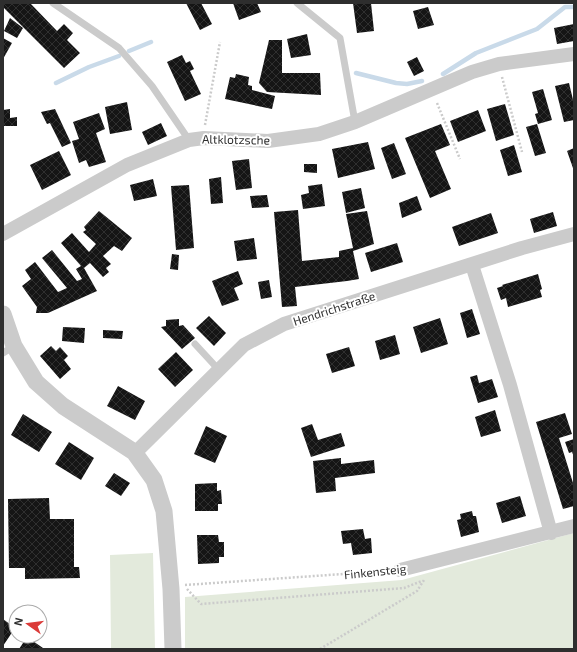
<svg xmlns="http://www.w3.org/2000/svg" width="577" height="652" viewBox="0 0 577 652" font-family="'Exo 2',sans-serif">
<defs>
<pattern id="building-cross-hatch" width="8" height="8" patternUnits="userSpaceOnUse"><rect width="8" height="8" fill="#151515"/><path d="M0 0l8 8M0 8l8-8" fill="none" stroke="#2f2f2f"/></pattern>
</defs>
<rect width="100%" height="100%" fill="#fff"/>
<!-- grass -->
<path fill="#e3eadc" d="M574,533V649H185V597L402,580Z
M153,553L155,649H111L110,555Z"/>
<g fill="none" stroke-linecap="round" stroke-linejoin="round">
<!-- stream -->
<path stroke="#c9dae9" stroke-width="4.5" d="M129,51L151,42
M356,73L396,83L407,84L422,81
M443,74L476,53L537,29L565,7H574
M56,83L89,67L119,56"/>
</g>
<!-- building -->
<path fill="url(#building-cross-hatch)" d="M3,3H30L57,31L64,24L73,33L67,40L80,53L64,68L3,7Z
M186,3H201L212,24L200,30Z
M233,3H257L261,12L239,20Z
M353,3H371L374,31L357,33Z
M428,7L434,25L418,29L413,11Z
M10,18L23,28L17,38L4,31Z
M574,24V41L557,44L554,28Z
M307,34L311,55L291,58L287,39Z
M3,38L12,43L3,59Z
M269,40H282V73H320L321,95L267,92L259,83Z
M182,55L186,63L190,61L194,69L190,71L201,94L185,101L167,62Z
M417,57L424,71L414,76L407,62Z
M236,74L249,77L248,85L252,86V90L275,96L272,109L225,99L230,77L235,78Z
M569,83L574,104V120L564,122L555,86Z
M543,89L552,120L538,124L535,114L538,113L532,92Z
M127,102L132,130L110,134L105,107Z
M505,104L514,135L496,141L487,109Z
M10,109V118L17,117V126H3V110Z
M55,109L71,143L62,147L50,123L47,124L41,112Z
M478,110L486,131L458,142L450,121Z
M99,113L105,129L96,133L106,162L89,167L86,160L79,163L72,141L79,139L73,122Z
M161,123L167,136L148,145L142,132Z
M441,124L450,145L435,151L451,189L430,198L405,138Z
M537,124L546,153L535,156L526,127Z
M368,142L375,169L338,178L332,149Z
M394,143L406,174L392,179L381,148Z
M514,145L522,172L508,176L500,150Z
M574,148V171L567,151Z
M59,151L71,175L42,190L30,165Z
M249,159L252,188L236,190L232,161Z
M304,164H317V173L304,172Z
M221,177L223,203L211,204L209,179Z
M153,179L157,196L134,201L130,185Z
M322,184L325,206L303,209L301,195L309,193L308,186Z
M189,185L194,248L176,250L171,186Z
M361,188L365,208L346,213L342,192Z
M267,195L269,207L252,208L250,196Z
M417,196L422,210L402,218L399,203Z
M298,210L302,261L339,257V251L353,248L346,214L367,211L374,244L353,251L359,279L347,281L295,287L297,306L282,307L274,212Z
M99,211L132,238L122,251L114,246L103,256L111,264L106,268L109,272L103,277L90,263L84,268L97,291L48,313H36L37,307L22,286L31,279L25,270L35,262L58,292L67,288L42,258L52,250L77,281L82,279L76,269L81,266L61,243L72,233L89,252L96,244L83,232L86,230L84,227Z
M553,212L557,226L534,233L530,219Z
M491,213L498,233L459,246L452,227Z
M254,238L257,259L237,261L234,241Z
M397,243L403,262L371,272L365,253Z
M172,254L179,255L178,270L170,269Z
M238,271L243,284L234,288L239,300L222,306L212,281Z
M538,274L542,289L540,290L542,297L508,307L506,298L501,300L497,288L503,286L502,285Z
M269,280L272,297L261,299L258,282Z
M472,309L480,334L467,338L460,313Z
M209,316L226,333L214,346L196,328Z
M440,318L448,344L421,353L413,327Z
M179,319V326L183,325L195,338L182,349L161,327L166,326V320Z
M63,327L85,328L84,343L62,341Z
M103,330L123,331L122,339L103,338Z
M395,335L400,354L380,360L375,341Z
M51,346L56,351L60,347L68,356L64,360L71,369L60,379L40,356Z
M349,347L355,366L332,373L326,354Z
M176,352L193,370L175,387L158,369Z
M477,375L479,383L492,379L498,397L478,403L470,377Z
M118,386L145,401L135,420L107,406Z
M495,410L501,431L481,437L475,417Z
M565,413L572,434L559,438L573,483H574V506L563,509L536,422Z
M23,414L52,432L39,452L11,435Z
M312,424L318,440L341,433L345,446L311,457L301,428Z
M206,426L227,436L215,463L194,454Z
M574,439V457L572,452L569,453L565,442Z
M69,442L94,458L81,480L55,464Z
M341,458V464L374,460L375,473L335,478L336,491L316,493L313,461Z
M114,473L130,483L121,496L105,486Z
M217,483V491L221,490L222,504H218V511H195V484Z
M520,496L526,516L502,523L496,503Z
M49,498L50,519H74V567H79L80,578L25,579V568H9L8,499Z
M472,511L473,516H476L479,532L461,537L457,520L461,519L460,514Z
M363,529L365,539L371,538L372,553L353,555L351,543L343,544L341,531Z
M197,535H218L219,542H224V557H219V563L198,564Z
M3,619L15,628L3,646Z
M27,637L43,648L42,649H19Z"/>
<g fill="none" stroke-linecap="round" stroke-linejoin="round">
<!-- path -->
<path stroke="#cbcbcb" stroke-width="2.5" stroke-dasharray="2 2" stroke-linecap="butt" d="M502,77L522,152
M437,103L460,159
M205,125L220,42
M185,585L386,571
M187,589L201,604L404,588L422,581
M320,649L417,591L424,580"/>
<!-- service -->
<path stroke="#cbcbcb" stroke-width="7" d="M53,3L119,48L152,86L189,140
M297,3L340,38L355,122
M195,344L219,370
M3,353L14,346"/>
<!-- minor -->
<path stroke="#cbcbcb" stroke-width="14" d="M3,234L127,165L189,140L204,138L268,141L319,134L355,122L472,72L499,64L574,54
M472,265L510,385L551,533
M134,452L140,448L244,345L284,324L522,248L574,234
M400,570L574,526"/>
<!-- tertiary -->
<path stroke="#cbcbcb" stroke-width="17" d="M3,314L14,346L36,382L63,406L134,452L154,480L164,511L171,589L173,649"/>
</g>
<g text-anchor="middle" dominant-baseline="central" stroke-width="4" stroke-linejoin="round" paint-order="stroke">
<!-- street labels -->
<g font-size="12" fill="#2e2e2e" stroke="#fff">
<text transform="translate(236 139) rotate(1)">Altklotzsche</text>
<text transform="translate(334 308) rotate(-18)">Hendrichstraße</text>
<text transform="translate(375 571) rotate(-6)">Finkensteig</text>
</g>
</g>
<!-- border -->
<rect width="577" height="652" fill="none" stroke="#2e2e2e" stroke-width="8"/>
<!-- north arrow -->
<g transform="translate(28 624) rotate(284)"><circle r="19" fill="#ffffff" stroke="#ababab"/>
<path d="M0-3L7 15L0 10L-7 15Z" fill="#db3b39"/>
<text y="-6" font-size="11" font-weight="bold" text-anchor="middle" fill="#2e2e2e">N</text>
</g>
</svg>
